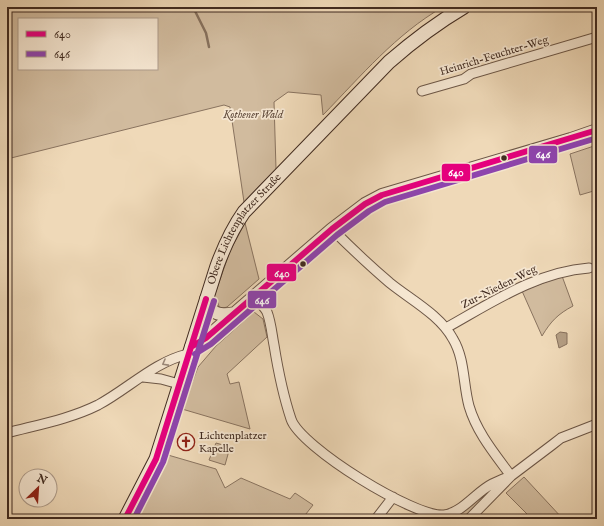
<svg xmlns="http://www.w3.org/2000/svg" width="604" height="526" viewBox="0 0 604 526" font-family="'IM FELL English',serif">
<rect width="100%" height="100%" fill="#efd9b8"/>
<filter id="stains"><feTurbulence type="fractalNoise" baseFrequency=".005" numOctaves="4"/><feColorMatrix values="0 0 0 0 .2 0 0 0 0 .09 0 0 0 0 .02 0 0 0 .5 -.17"/></filter>
<radialGradient id="worn" r=".72"><stop offset=".6" stop-color="#630" stop-opacity="0"/><stop offset="1" stop-color="#630" stop-opacity=".3"/></radialGradient>
<!-- green -->
<path fill="#d1bb9e" stroke="#89735f" fill-rule="evenodd" d="M7,7H443C396,34 361,76 323,115L321,95L288,92L274,102L276,169L244,202L230,107L224,105L7,159ZM19,19H157V69H19Z
M597,145V190L580,195L570,154Z
M245,223L259,279L227,307L220,309L216,298L214,297L230,251Z
M562,276L573,306C558,314 551,321 542,336L522,291Z
M254,312L263,319L267,337L227,374L230,384L239,382L250,429L182,409L198,367L216,346Z
M216,443L230,447L225,465L209,460Z
M168,455L216,469L225,488L241,478L290,499L295,493L313,505L302,519H136L146,504Z
M524,477L563,519L597,514V519H532L506,493Z
M483,496L484,498L462,519H454Z"/>
<!-- water -->
<path fill="#b49e84" stroke="#86705c" d="M560,332L567,333V344L559,348L556,335Z"/>
<g fill="none" stroke-linecap="round" stroke-linejoin="round">
<!-- stream -->
<path stroke="#86705c" stroke-width="2.5" d="M193,7L206,33L209,47"/>
<defs>
<path id="minor" d="M422,91L464,79L471,74L597,37
M332,229C351,248 370,266 390,283C411,300 440,315 453,339C465,359 463,384 469,406C477,433 495,454 511,476
M253,296C258,301 264,306 267,312C271,322 272,335 274,345C278,370 283,395 291,419C300,447 415,518 444,515C462,513 476,492 492,484C498,481 505,478 511,476
M446,328C491,303 536,272 589,268
M143,377L161,379L179,384
M7,433C37,425 70,419 98,405C128,389 154,362 188,354
M376,519L393,497
M469,519L511,476L552,445L561,438L597,424"/>
<path id="tertiary" d="M206,299C211,315 220,316 235,313
M191,347L206,338L332,229L365,204L382,195L571,139L597,130"/>
<g id="secondary">
<path id="s1" d="M125,519L156,459L217,266C224,247 232,229 244,212L389,62C413,41 437,23 464,7"/>
</g>
</defs>
<!-- minor casing -->
<use href="#minor" stroke="#6c5646" stroke-width="11"/>
<!-- tertiary casing -->
<use href="#tertiary" stroke="#6c5646" stroke-width="14"/>
<!-- secondary casing -->
<use href="#secondary" stroke="#412b20" stroke-width="15"/>
<!-- minor -->
<use href="#minor" stroke="#f5e6d1" stroke-width="9"/>
<!-- tertiary -->
<use href="#tertiary" stroke="#f5e6d1" stroke-width="12"/>
<!-- secondary -->
<use href="#secondary" stroke="#f5e6d1" stroke-width="13"/>
<defs>
<path id="bus-1" d="M191,347L206,338L332,229L365,204L382,195L597,130
M125,519L156,459L206,299"/>
<path id="bus-2" d="M195,354L211,344L337,235L369,211L385,202L597,138
M134,519L163,462L214,301"/>
</defs>
<!-- bus-1 casing -->
<use href="#bus-1" stroke="#f5e6d1" stroke-width="9"/>
<!-- bus-2 casing -->
<use href="#bus-2" stroke="#f5e6d1" stroke-width="9"/>
<!-- bus-1 -->
<use href="#bus-1" stroke="#e5007d" stroke-width="6"/>
<!-- bus-2 -->
<use href="#bus-2" stroke="#8e44ad" stroke-width="6"/>
</g>
<!-- one-way arrows -->
<defs><path id="oneway-chevron" d="M-2-3.5L2.5 0L-2 3.5" fill="none" stroke-width="1.6" stroke-linecap="round" stroke-linejoin="round"/></defs>
<use stroke="#9b8878" href="#oneway-chevron" transform="translate(165 363) rotate(151)"/>
<!-- icons -->
<defs>
<symbol id="church-ring" viewBox="-11 -11 22 22"><circle r="9.5" fill="#f5e6d1" stroke="#8f2418" stroke-width="1.5"/><path d="M-1.2-6h2.4v3.5h3.3v2.4h-3.3V6h-2.4V-.1h-3.3v-2.4h3.3Z" fill="#8f2418"/></symbol>
</defs>
<g fill-rule="evenodd">
<use href="#church-ring" x="176" y="432" width="20" height="20"/>
</g>
<!-- markers -->
<g fill="#412b20" stroke="#f5e6d1" stroke-width="1.5">
<circle cx="504" cy="158" r="3.5"/>
<circle cx="303" cy="264" r="3.5"/>
</g>
<g text-anchor="middle" dominant-baseline="central" stroke-width="3.5" stroke-linejoin="round" paint-order="stroke">
<!-- street labels -->
<g font-size="11" fill="#412b20" stroke="#f5e6d1">
<text transform="translate(494 56) rotate(-17)">Heinrich-Feuchter-Weg</text>
<text stroke="none"><textPath href="#s1" startOffset="316">Obere Lichtenplatzer Straße</textPath></text>
<text transform="translate(499 287) rotate(-27)">Zur-Nieden-Weg</text>
</g>
<!-- park labels -->
<g font-size="11" font-style="italic" fill="#5e4839" stroke="#f5e6d1">
<text x="253" y="115">Kothener Wald</text>
</g>
<!-- poi labels -->
<g font-size="11" fill="#412b20" stroke="#f5e6d1" text-anchor="start">
<text x="199" y="436">Lichtenplatzer<tspan x="199" dy="13">Kapelle</tspan></text>
</g>
</g>
<g stroke="#f5e6d1" stroke-width="1.5">
<rect x="528" y="145" width="30" height="19" rx="4" fill="#8e44ad"/>
<rect x="441" y="163" width="30" height="19" rx="4" fill="#e5007d"/>
<rect x="266" y="263" width="31" height="19" rx="4" fill="#e5007d"/>
<rect x="247" y="290" width="30" height="19" rx="4" fill="#8e44ad"/>
</g>
<g font-size="11" text-anchor="middle" font-weight="bold" fill="#fff">
<text x="543" y="158">646</text>
<text x="456" y="176">640</text>
<text x="282" y="277">640</text>
<text x="262" y="304">646</text>
</g>
<!-- margin -->
<rect width="604" height="526" fill="none" stroke="#efd9b8" stroke-width="24"/>
<rect x="8" y="8" width="588" height="510" fill="none" stroke="#412b20" stroke-width="2"/>
<rect x="12" y="12" width="580" height="502" fill="none" stroke="#412b20"/>
<!-- legend -->
<rect x="18" y="18" width="140" height="52" fill="#f5e6d1" stroke="#ad9b8a"/>
<rect x="26" y="31" width="20" height="6" fill="#e5007d" stroke="#ad9b8a"/>
<text x="54" y="38" font-size="12" fill="#412b20">640</text>
<rect x="26" y="51" width="20" height="6" fill="#8e44ad" stroke="#ad9b8a"/>
<text x="54" y="58" font-size="12" fill="#412b20">646</text>
<!-- north arrow -->
<g transform="translate(38 488) rotate(25)"><circle r="19" fill="#f5e6d1" stroke="#ad9b8a"/>
<path d="M0-3L7 15L0 10L-7 15Z" fill="#8f2418"/>
<text y="-6" font-size="11" font-weight="bold" text-anchor="middle" fill="#412b20">N</text>
</g>
<rect width="100%" height="100%" filter="url(#stains)"/>
<rect width="100%" height="100%" fill="url(#worn)"/>
</svg>
